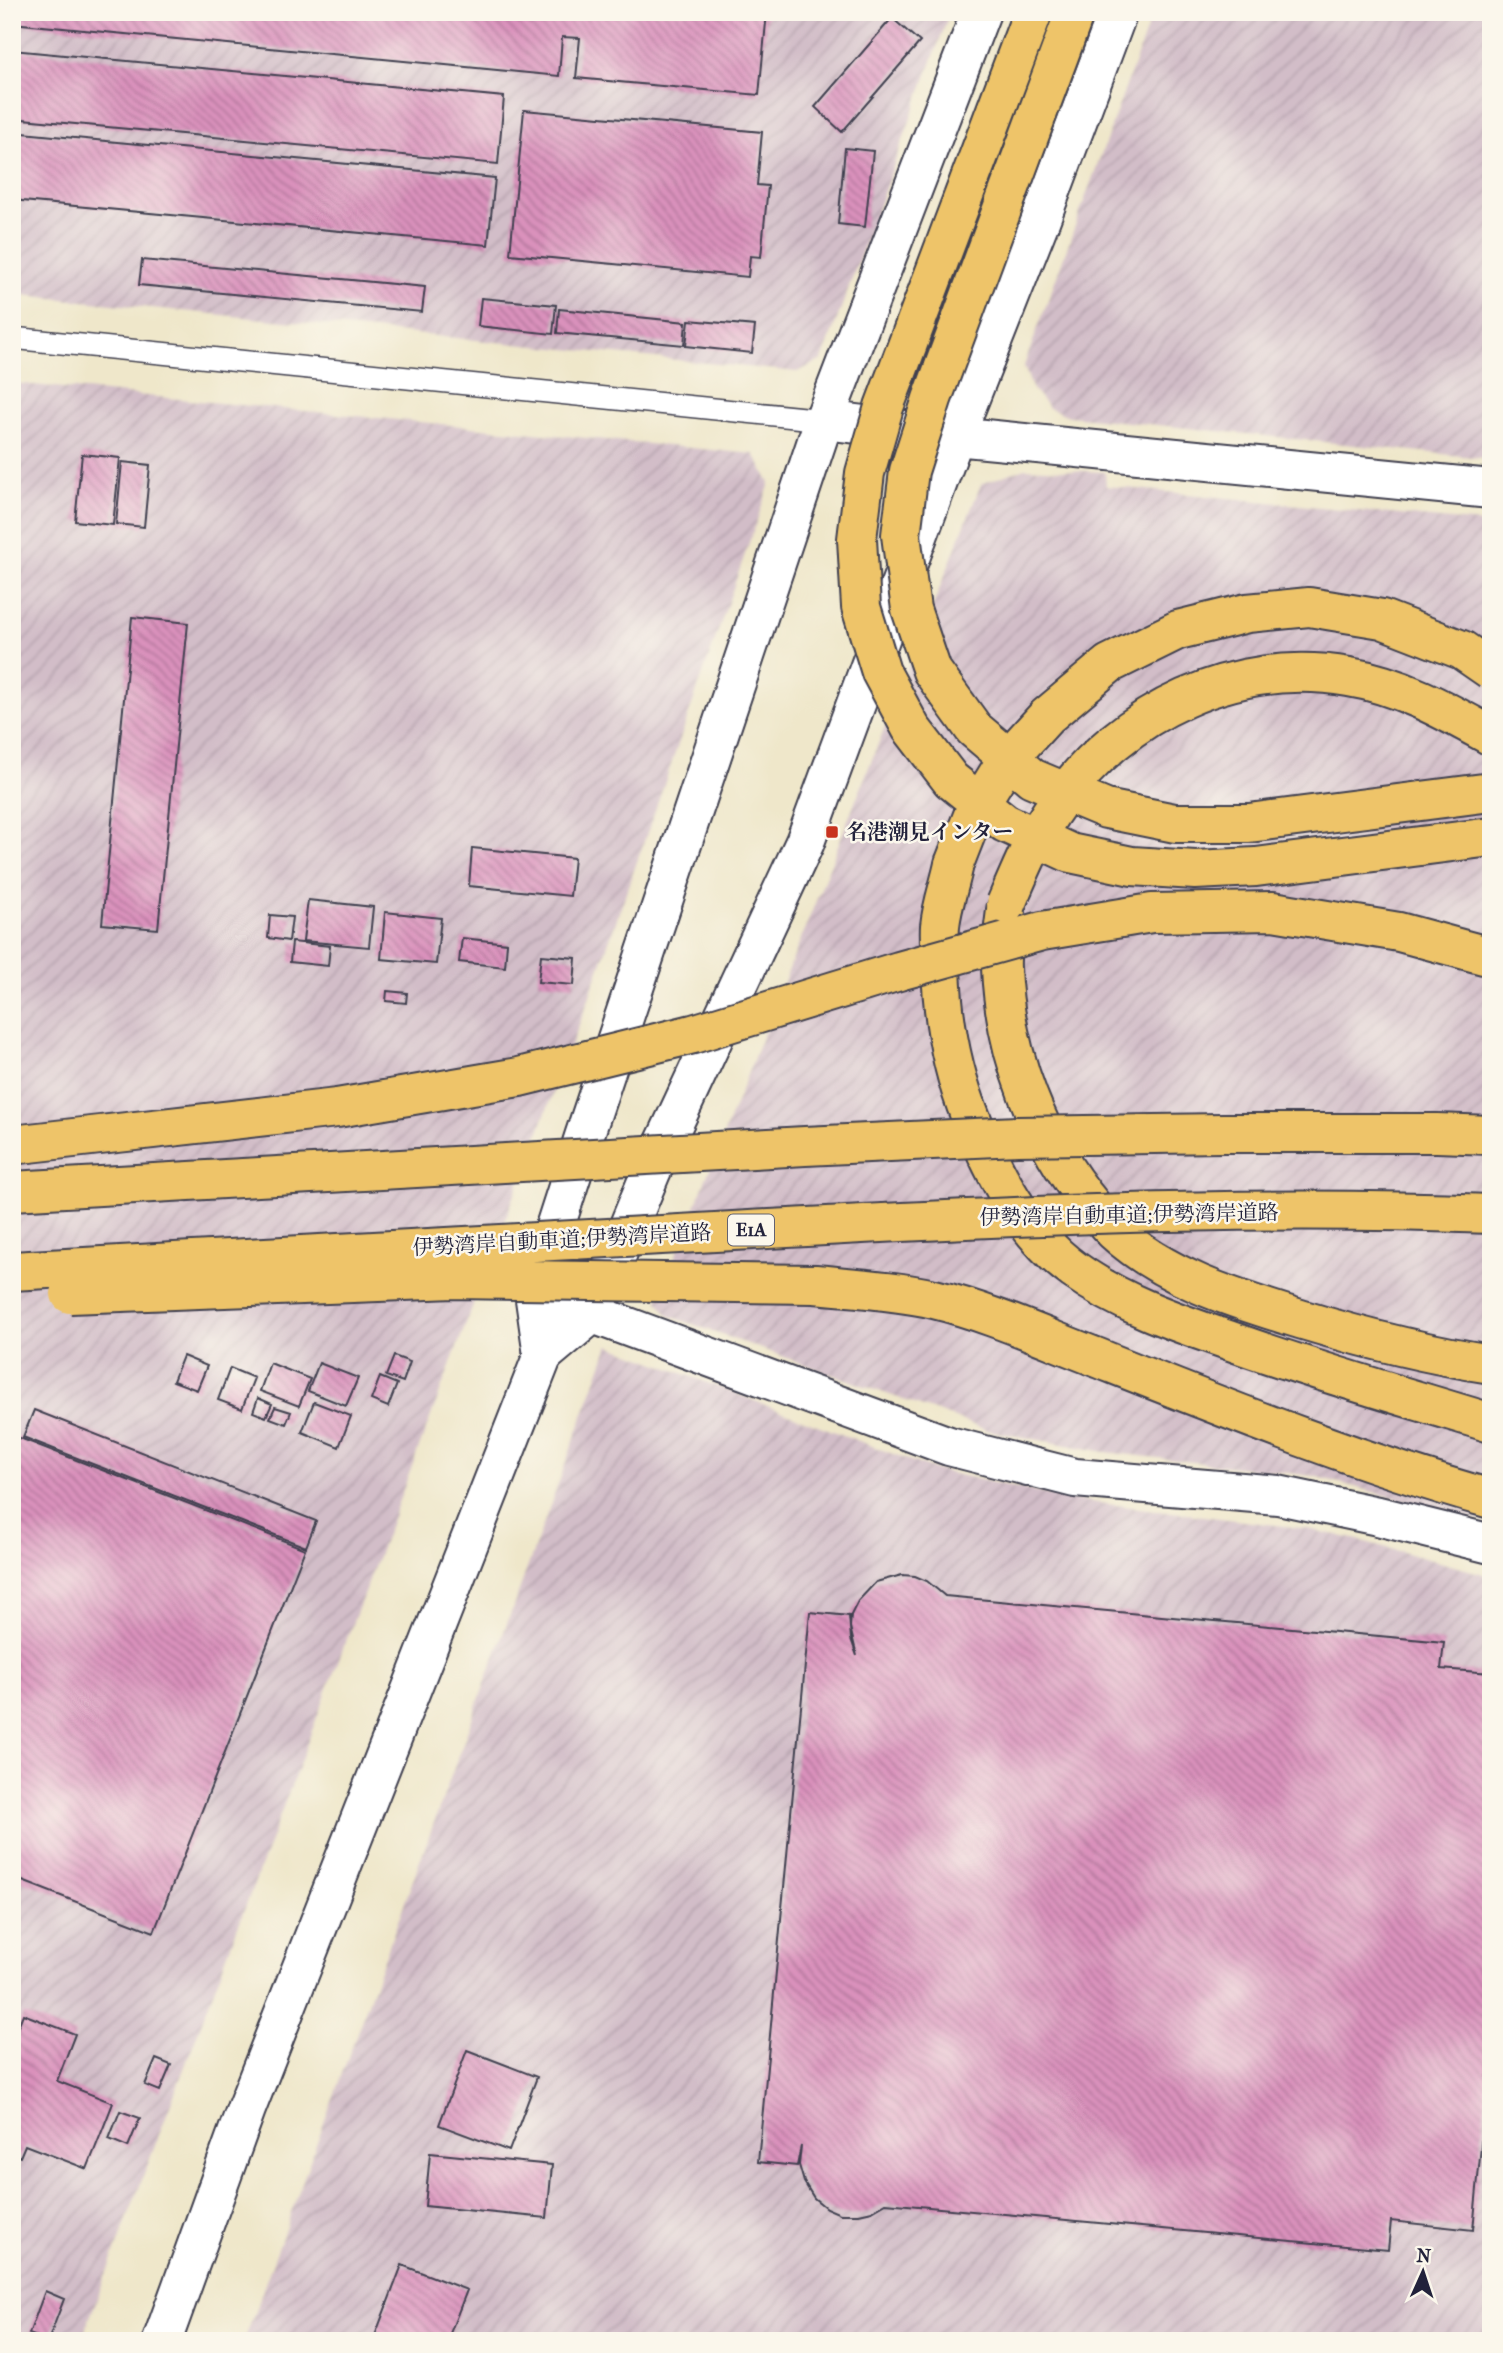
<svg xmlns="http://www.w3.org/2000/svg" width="1503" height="2353" viewBox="0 0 1503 2353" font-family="'IM FELL French Canon','Noto Serif JP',serif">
<defs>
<pattern id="industrial-furrows" width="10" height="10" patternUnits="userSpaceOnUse" patternTransform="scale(1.75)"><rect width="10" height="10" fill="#d2bdc8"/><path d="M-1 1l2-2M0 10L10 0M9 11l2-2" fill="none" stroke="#b4a2ad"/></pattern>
<pattern id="building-back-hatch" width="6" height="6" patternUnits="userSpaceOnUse" patternTransform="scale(1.75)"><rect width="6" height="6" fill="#da91bc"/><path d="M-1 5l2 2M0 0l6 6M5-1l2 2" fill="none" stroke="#b0769a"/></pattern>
</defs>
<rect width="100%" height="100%" fill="#fbf7ec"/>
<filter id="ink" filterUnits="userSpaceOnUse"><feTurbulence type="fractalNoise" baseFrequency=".0143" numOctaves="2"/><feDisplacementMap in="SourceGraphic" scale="14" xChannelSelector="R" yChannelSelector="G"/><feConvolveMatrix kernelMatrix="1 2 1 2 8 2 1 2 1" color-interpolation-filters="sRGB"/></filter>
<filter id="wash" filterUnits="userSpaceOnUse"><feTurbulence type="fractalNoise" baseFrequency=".00686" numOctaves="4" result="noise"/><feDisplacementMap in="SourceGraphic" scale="28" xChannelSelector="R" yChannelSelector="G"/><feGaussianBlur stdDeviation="1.57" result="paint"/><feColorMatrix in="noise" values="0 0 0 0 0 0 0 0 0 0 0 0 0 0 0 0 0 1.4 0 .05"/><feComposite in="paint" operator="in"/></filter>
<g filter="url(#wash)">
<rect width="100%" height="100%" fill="#efe7ca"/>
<!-- industrial -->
<path fill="url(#industrial-furrows)" d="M12,12H950L822,360L797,372L12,294Z
M1153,12H1491V459L1069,416L1049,408L1032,388L1024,366Z
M12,383L754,454L770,483L588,1001L81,2341H12Z
M1025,468L1105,472L1106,486L1491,524V1524L1314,1476L1105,1452L990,1431L667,1315L658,1300L981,484Z
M609,1345L932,1469L1068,1499L1308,1529L1358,1540L1491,1576V2341H244Z"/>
<g id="blocks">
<!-- building -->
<path fill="url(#building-back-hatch)" d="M12,12H767L759,95L576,78L580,38L562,37L559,76L12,23Z
M892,18L920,42L842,132L815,107Z
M12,50L504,97L498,164L12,118Z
M524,110L762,132L757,185L768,186L761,257L750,256L748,277L510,254Z
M12,132L495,178L488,245L12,200Z
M845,148L873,151L865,227L838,224Z
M142,260L425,287L422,312L139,285Z
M481,298L556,305L553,334L478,326Z
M559,309L686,322L684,345L557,333Z
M689,320L755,326L752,353L686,346Z
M82,454L120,458L113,525L75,521Z
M122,462L150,465L144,527L116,524Z
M132,617L188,623L158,929L102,924Z
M472,848L574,858L570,896L469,886Z
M308,900L373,907L369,947L303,941Z
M385,912L441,918L436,964L381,959Z
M270,915L292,917L289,941L268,938Z
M462,938L507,943L505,967L459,962Z
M292,942L330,946L328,966L290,962Z
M541,955L576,958L574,985L538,982Z
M387,991L407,993L406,1003L386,1001Z
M183,1356L207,1366L197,1390L173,1381Z
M394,1356L410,1362L403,1382L386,1376Z
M270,1363L310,1379L299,1406L260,1391Z
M319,1363L358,1378L346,1406L308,1391Z
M230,1368L254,1378L242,1409L218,1400Z
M380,1377L397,1384L388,1407L371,1400Z
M258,1398L272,1404L266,1417L253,1412Z
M314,1402L351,1416L339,1447L302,1432Z
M275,1407L291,1412L286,1424L270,1418Z
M34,1410L316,1521L306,1547L23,1437Z
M12,1435L305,1549L154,1932L12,1877Z
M902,1575L915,1576L927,1581L945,1596L1444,1642L1441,1669L1491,1673V2042L1473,2230L1391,2221L1388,2250L886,2203L872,2211L859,2214H840L826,2208L814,2198L804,2182L799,2165L801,2146L797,2166L758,2162L810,1612L849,1616L851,1639L857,1656L850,1627L851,1615L858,1601L876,1582Z
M23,2014L75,2034L57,2081L113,2103L87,2169L25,2145L20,2157L12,2154V2042Z
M467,2050L537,2077L509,2151L439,2125Z
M156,2059L171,2065L160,2091L145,2085Z
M120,2111L140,2118L128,2147L109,2139Z
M430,2153L552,2165L547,2218L425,2206Z
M402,2265L467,2290L447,2341H373Z
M45,2291L64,2299L48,2341L29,2334Z"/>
</g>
</g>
<g filter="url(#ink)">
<use href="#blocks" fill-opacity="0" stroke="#414050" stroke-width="2"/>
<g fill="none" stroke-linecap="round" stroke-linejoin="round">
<defs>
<path id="service" d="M12,338L824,420"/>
<path id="minor" d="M824,420L955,436L1491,489
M569,1305L949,1446L1075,1478L1278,1495L1378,1516L1491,1544
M543,1355L593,1313L651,1172L805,842L955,436L1040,221L1118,12
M543,1355L534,1292L584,1137L824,420L981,12"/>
<path id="tertiary" d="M162,2341L246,2109L543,1355"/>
<path id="motorway" d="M954,864C950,884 942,905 940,926C939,938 941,951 941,963C942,1016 951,1068 971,1118C994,1173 1024,1234 1074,1270C1120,1303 1175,1322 1228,1340C1314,1371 1403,1396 1491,1423
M1006,910C1004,929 1000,950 1001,968C1005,1055 1038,1141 1093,1207C1100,1215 1106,1224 1114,1231C1165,1278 1235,1299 1300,1319C1363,1338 1426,1354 1491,1364
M1093,1356C1224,1408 1355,1461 1491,1499"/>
</defs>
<!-- service casing -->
<use href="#service" stroke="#414050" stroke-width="24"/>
<!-- minor casing -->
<use href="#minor" stroke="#414050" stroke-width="42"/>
<!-- tertiary casing -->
<use href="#tertiary" stroke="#414050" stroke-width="42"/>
<!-- motorway casing -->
<use href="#motorway" stroke="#414050" stroke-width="42"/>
<!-- service -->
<use href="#service" stroke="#fff" stroke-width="21"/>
<!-- minor -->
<use href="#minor" stroke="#fff" stroke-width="38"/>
<!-- tertiary -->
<use href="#tertiary" stroke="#fff" stroke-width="38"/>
<!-- motorway -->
<use href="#motorway" stroke="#eec469" stroke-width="38"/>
<defs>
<path id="motorway-bridge" d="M1033,12L884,407L865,473L857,539L861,607L881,672L911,728L951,780L1005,823L1070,853L1132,866L1195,870L1256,867L1491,837
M1075,12L932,399L909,471L901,535L911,609L932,671L974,729L1032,778L1106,809L1175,823H1249L1491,792
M954,864L974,813L1006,761L1047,716L1109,664L1178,630L1247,613L1309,607L1382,619L1462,650L1491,670
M1006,904C1021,869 1035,834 1057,804C1122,711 1236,657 1349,677C1400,685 1446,711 1491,736
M12,1145L337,1108L519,1077L693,1034L899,971L1042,931L1152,913L1273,911L1399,932L1491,957
M12,1191L805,1146L1017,1136L1223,1133H1437L1491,1135
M12,1271C252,1258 492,1244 733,1231C985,1217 1238,1204 1491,1214
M70,1294L454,1279L815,1284C854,1288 895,1290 934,1299C988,1312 1041,1336 1093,1356"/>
</defs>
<!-- motorway-bridge casing -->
<use href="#motorway-bridge" stroke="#414050" stroke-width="42" stroke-linecap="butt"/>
<!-- motorway-bridge -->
<use href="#motorway-bridge" stroke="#eec469" stroke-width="38"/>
</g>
</g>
<!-- markers -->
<rect fill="#c8321e" stroke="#fbf7ec" stroke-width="2.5" x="825" y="825" width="14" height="14" rx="3.5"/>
<g text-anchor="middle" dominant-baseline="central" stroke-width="5" stroke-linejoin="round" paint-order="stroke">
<!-- shield labels -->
<rect fill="#fbf7ec" stroke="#636270" stroke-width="2" x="728" y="1214.5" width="46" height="31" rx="5"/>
<g font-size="19" font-weight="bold" fill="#22223b">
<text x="751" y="1230">E1A</text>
</g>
<!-- poi labels -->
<g font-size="21" font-weight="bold" fill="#22223b" stroke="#fbf7ec" text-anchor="start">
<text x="846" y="832">名港潮見インター</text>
</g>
<!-- street labels -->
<g font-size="21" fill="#22223b" stroke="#fbf7ec">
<text transform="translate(1129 1215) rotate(-1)">伊勢湾岸自動車道;伊勢湾岸道路</text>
<text transform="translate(562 1240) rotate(-3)">伊勢湾岸自動車道;伊勢湾岸道路</text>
</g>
</g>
<!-- margin -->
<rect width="1503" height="2353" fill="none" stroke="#fbf7ec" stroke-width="42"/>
<!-- north arrow -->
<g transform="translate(1423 2272) rotate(3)" stroke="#fbf7ec" stroke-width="5" paint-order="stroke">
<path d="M0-5L12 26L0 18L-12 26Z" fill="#22223b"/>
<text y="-10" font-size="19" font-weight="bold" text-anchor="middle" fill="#22223b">N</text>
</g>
</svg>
